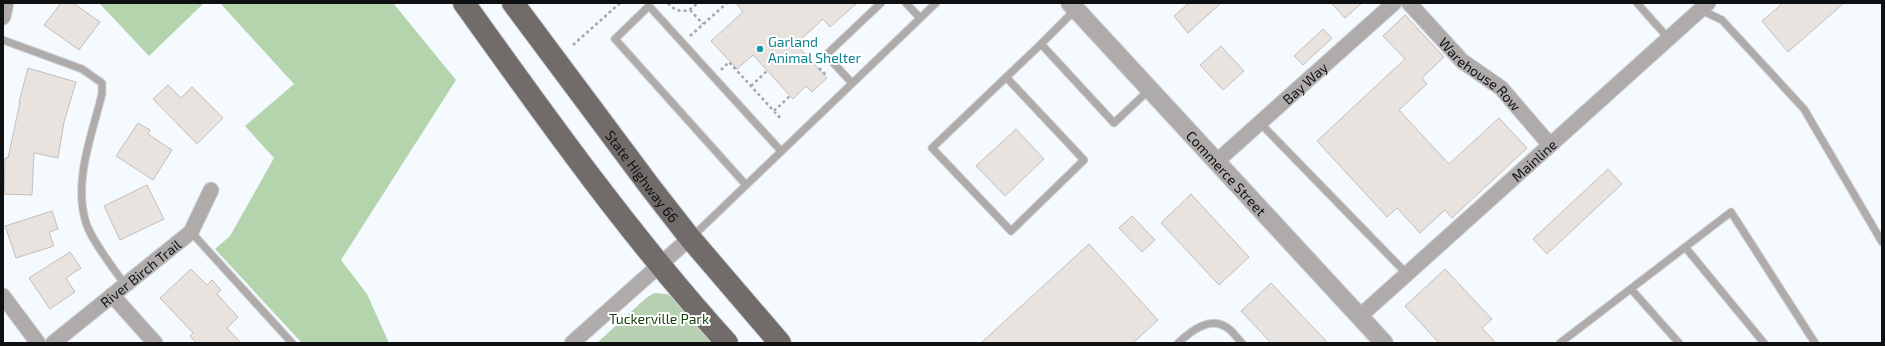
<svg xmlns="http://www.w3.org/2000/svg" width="1885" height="346" viewBox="0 0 1885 346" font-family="'Exo 2',sans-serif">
<rect width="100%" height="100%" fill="#f5faff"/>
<!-- green -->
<path fill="#b7d0b1" d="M654,293L667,294L672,297L712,343H597L646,298Z"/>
<!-- forest -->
<path fill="#b4d4ad" d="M99,3H204L149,56Z
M220,3H393L456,80L341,260L367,294L389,343H302L215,249L230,236L274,158L245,126L294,84Z"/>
<!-- building -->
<path fill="#e9e3df" stroke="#c3beba" d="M61,3H73L100,22L79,50L44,25Z
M736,3H857L830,27L823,19L796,44L827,78L812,92L806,86L793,99L753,55L737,69L711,41L743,12Z
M1189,3H1221L1188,33L1174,16Z
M1331,3H1362L1345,18Z
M1783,3H1844L1788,52L1762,21Z
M1405,15L1444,57L1422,78L1427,84L1399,110L1449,164L1499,118L1527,148L1452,218L1445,210L1420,233L1397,208L1387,217L1317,141L1405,59L1383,36Z
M1323,29L1332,38L1303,65L1294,56Z
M1221,46L1244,71L1223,90L1200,65Z
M28,68L76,82L64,122L58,158L34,153L32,195L4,194L5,158H8L20,102H19Z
M168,85L181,98L192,87L223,118L197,144L153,99Z
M138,123L150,130L148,134L172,150L153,180L116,156Z
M1016,129L1044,159L1005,196L976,166Z
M1608,169L1622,184L1547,254L1533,239Z
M147,185L164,219L120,240L104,206Z
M1191,194L1249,257L1219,285L1161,223Z
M52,211L58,229L49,232L54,246L16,258L5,226Z
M1132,216L1155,240L1142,252L1119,228Z
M1089,244L1158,320L1133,343H981Z
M70,252L81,268L66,278L75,292L50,309L29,278Z
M191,269L207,285L212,280L221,290L217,294L238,317L227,328L241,343H196L190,336L193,333L160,298Z
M1445,269L1492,319L1482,328L1496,343H1439L1405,306Z
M1271,283L1328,343H1271L1241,311Z"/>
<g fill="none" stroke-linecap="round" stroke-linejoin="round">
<defs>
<path id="service" d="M906,3L920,18
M1637,3L1669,39
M1076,9L1041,44L1114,123L1149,90
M1701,10L1722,20L1804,109L1882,242
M3,40L82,69L102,83V94C92,135 73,181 86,223C93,243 113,267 125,285
M1006,77L1084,160L1011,231L932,148L1041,44
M852,83L826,55L881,3
M1260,123L1407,274
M746,185L615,39L649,6L781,151
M191,232L292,343
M692,237L936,3
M1685,247L1764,343
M1631,289L1679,343
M1178,343C1190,332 1209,316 1226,327C1232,330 1237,338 1242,343
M1560,343L1731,212L1815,343"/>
<g id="minor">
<path id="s1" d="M1409,3L1462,61L1501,88L1550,145"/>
<path d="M3,17L6,3"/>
<path id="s2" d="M1216,162L1394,3"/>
<path d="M112,295L155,343"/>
<path d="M3,296L38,343"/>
<path id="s3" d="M1359,317L1708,3"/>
<path id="s4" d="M53,343L191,232L211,190"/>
<path d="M572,343L690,238"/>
</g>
<g id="tertiary">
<path id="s5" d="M1070,3L1384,343"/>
</g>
<g id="primary">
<path d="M464,3C547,119 631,237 727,343"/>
<path id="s6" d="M513,3L651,188L690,238L780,343"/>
</g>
</defs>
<!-- service casing -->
<use href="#service" stroke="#d0d5d9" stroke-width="9"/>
<!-- minor casing -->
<use href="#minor" stroke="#d0d5d9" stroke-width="17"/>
<!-- tertiary casing -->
<use href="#tertiary" stroke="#d0d5d9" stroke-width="20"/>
<!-- primary casing -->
<use href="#primary" stroke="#d0d5d9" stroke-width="24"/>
<!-- path -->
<path stroke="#a4a8ac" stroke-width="2.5" stroke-dasharray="3 3" stroke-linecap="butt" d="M668,3C676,13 689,14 697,3
M690,10L703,24
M690,36L727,3
M573,45L620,3
M819,68L826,75
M721,70L729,62L782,120
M751,86L767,71
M774,111L790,96"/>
<!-- service -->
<use href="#service" stroke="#afabab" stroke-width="7"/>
<!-- minor -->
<use href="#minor" stroke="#afabab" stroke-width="15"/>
<!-- tertiary -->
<use href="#tertiary" stroke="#afabab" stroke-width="18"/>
<!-- primary -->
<use href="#primary" stroke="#716c6a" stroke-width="22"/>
</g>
<!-- markers -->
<circle fill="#0f9aa8" stroke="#fff" stroke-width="1.5" cx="760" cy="49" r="4"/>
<g text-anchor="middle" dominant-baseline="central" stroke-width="4" stroke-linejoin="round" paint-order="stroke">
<!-- culture labels -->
<g font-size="14" fill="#0d838f" stroke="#fff" text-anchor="start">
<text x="768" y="41">Garland<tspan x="768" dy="16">Animal Shelter</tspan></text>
</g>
<!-- street labels -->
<g font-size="14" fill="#0f1012" stroke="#fff">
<text stroke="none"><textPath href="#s1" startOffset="101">Warehouse Row</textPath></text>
<text stroke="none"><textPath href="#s2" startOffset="119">Bay Way</textPath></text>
<text stroke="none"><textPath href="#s3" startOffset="235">Mainline</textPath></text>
<text stroke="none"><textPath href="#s5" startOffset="231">Commerce Street</textPath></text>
<text stroke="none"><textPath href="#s6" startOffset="216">State Highway 66</textPath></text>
<text stroke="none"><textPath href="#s4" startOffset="112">River Birch Trail</textPath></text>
</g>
<!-- park labels -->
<g font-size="14" fill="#143f08" stroke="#fff">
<text x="659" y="318">Tuckerville Park</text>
</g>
</g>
<!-- border -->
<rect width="1885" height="346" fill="none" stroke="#0f1012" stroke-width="8"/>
</svg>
